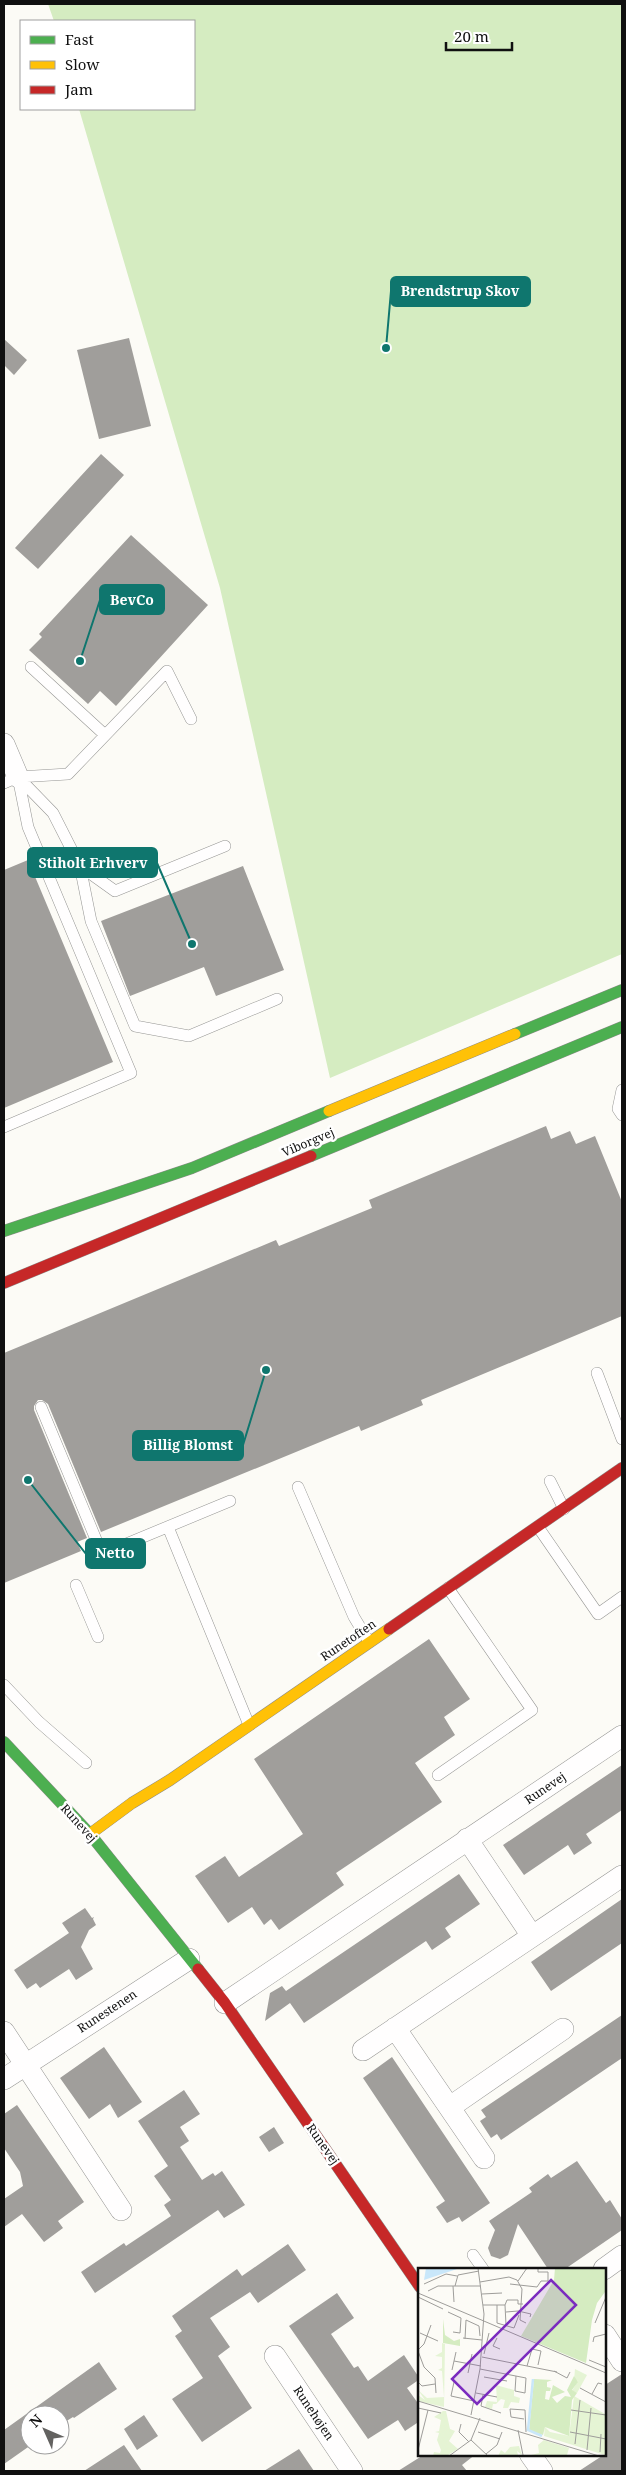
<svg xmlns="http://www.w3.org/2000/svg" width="626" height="2475" viewBox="0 0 626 2475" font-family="'Noto Serif',serif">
<rect width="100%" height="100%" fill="#fcfbf6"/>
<!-- forest -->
<path fill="#d5ecc1" d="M48,4H622V954L330,1078L220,588L79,109H194V21H54Z"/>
<!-- building -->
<path fill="#a09e9b" d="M129,338L151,426L99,439L77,350Z
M4,339L27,360L14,375L4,365Z
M101,454L124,475L38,569L15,548Z
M131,535L208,605L116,706L100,691L88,704L29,650L42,637L39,634Z
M28,860L113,1062L4,1108V870Z
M243,866L284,970L216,996L204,967L130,996L101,921Z
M546,1126L551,1139L570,1131L576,1144L595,1136L622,1202V1316L421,1400L423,1405L361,1431L359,1426L101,1532L48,1404L42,1400H38L34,1406V1410L87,1538L77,1542L81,1551L4,1583V1353L276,1240L279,1246L372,1208L369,1200Z
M429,1639L470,1699L444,1717L455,1735L415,1763L442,1802L336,1873L344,1885L279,1930L271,1919L264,1925L252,1907L228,1923L195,1876L225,1856L239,1877L303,1834L254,1759Z
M622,1765V1810L586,1834L592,1843L574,1855L568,1845L524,1875L503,1845Z
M459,1874L480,1904L445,1928L451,1937L432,1950L426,1941L304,2023L290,2003L265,2021L270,1993L282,1986L286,1991Z
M622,1899V1943L551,1991L531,1962Z
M85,1908L92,1918L94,1917L93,1919L96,1925L89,1930L81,1947L93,1969L76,1980L69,1969L40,1988L36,1983L27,1989L14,1970L69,1933L62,1923Z
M622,2015V2058L501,2140L497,2134L491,2138L480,2121L486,2117L481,2110Z
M104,2047L142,2102L118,2118L110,2104L89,2119L60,2078Z
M392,2057L490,2203L462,2222L459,2217L447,2223L436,2207L445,2201L363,2078Z
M184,2090L200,2114L180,2127L189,2141L180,2147L202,2180L213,2173L215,2176L222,2171L245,2205L224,2218L218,2210L95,2293L81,2272L124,2243L126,2246L171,2216L164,2205L171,2200L154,2176L168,2166L138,2121Z
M17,2105L84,2202L58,2221L63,2228L44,2242L22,2214L4,2227V2199L23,2186L20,2172L4,2148V2114Z
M274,2127L284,2143L269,2152L259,2137Z
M577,2161L606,2203L610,2200L622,2219V2230L565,2269H548L518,2224L508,2255L500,2259L491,2256L488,2248L495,2230L489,2221L532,2192L529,2188L548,2174L551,2178Z
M288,2244L306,2270L258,2303L250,2292L210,2318L230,2347L218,2356L252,2408L202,2442L172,2399L203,2378L175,2336L182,2331L172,2316L237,2269L242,2276Z
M337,2293L354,2318L331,2334L354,2368L358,2366L368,2381L404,2355L420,2379L407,2388L420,2406V2421L405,2431L398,2420L368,2439L289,2326Z
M99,2362L117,2389L74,2418L73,2417L60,2425V2415H30L31,2445L4,2464V2430Z
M622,2374V2471H579L605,2454V2385Z
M144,2415L158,2436L137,2450L124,2429Z
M124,2445L142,2471H84Z
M299,2449L314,2471H264Z
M425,2454H476L462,2465L467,2471H398Z"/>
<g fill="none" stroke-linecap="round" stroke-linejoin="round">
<defs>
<path id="lane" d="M31,667L105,735
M18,777L53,813L80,866L115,891L225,846
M4,783L18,777L68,774L167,671L191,719
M80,866L91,921L135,1026L189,1036L277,999
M622,1090L618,1109L622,1115
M4,1127L131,1073L28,827L18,777
M597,1373L622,1439
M41,1407L102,1554L230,1501
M550,1481L564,1509
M298,1487L354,1617L369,1642
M168,1527L249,1725
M538,1527L598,1614L622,1597
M76,1585L98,1637
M4,1685L39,1722L86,1763
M438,1775L532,1710L448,1588
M473,2255L483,2269"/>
<path id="street" d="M4,744L18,777
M467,1839L532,1936
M225,2003L622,1736
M395,2028L484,2158
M4,2032L121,2210
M363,2050L622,1876
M4,2079L189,1959
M450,2107L563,2029
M604,2269L622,2256
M605,2335L622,2361
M275,2356L352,2471
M530,2454L542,2471"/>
<path id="fast" d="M515,1034L622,990
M311,1156L622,1027
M4,1231L192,1168L329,1111
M4,1742L90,1834L198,1969"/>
<path id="slow" d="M329,1111L515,1034
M90,1834L132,1803L170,1780L389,1629"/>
<path id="jam" d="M4,1283L311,1156
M389,1629L622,1468
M198,1969L225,2003L420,2287"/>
</defs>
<!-- lane casing -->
<use href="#lane" stroke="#969694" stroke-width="12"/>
<!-- street casing -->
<use href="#street" stroke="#969694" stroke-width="22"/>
<!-- fast casing -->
<use href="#fast" stroke="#8d8c8a" stroke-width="12"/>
<!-- slow casing -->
<use href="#slow" stroke="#8d8c8a" stroke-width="12"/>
<!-- jam casing -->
<use href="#jam" stroke="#8d8c8a" stroke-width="12"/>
<!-- lane -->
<use href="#lane" stroke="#fffefe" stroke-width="11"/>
<!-- street -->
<use href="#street" stroke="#fffefe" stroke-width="21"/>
<!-- fast -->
<use href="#fast" stroke="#4caf50" stroke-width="11"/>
<!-- slow -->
<use href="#slow" stroke="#ffc107" stroke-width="11"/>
<!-- jam -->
<use href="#jam" stroke="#c62828" stroke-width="11"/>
</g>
<g text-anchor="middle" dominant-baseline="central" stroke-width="5" stroke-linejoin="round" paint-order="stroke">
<!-- street labels -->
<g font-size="12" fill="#101010" stroke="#fff">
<text transform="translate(308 1142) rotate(-23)">Viborgvej</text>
<text transform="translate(348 1640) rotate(-34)">Runetoften</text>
<text transform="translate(545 1788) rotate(-34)">Runevej</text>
<text transform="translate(79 1823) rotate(48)">Runevej</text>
<text transform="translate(107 2011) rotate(-33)">Runestenen</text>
<text transform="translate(323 2144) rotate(55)">Runevej</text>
<text transform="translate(314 2413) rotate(56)">Runehøjen</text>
</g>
</g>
<!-- overview -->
<g transform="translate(418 2268)">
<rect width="188" height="188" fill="#fcfbf6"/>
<path d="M24,75L27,76L26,139L0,133V127L7,132L0,122L9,130L26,129L24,103L20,102L24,100V89L17,88L24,84ZM157,101L169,107L159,125L154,123L160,113L156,112ZM78,117L96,122V128L102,130L101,135L93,134L90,140H85L87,132L83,131L78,136H75L74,141L67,139L69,133L79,134ZM156,128L187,146V187L126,168L127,159L132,164L151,168ZM25,143H28L32,161L37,163L31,173L40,181L30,187L15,188L16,184L22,185L23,182L19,172L21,165L17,164L21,163L23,152L16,149ZM126,172L151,180L149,187L109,188L121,185L120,177ZM101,178L104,187L99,183L100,187L80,188L83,182L87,185L92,179Z" fill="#e5f4d4"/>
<path d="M137,0H187V24L179,35L174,52L168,95L103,68L136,12ZM25,51L27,67L36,73L42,71V78L25,75ZM156,108L160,114L154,122L159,125L154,132L151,168L127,159L125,167L111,163L116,111L134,112L129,114V119L133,120L132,123H128L127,131L131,132L135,117L147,124L134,129L139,135L147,128L153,129L149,122Z" fill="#d5ecc1"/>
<path d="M8,0H39V1L6,12Z" fill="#c9e7fa"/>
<path fill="none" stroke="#c9e7fa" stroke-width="2.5" d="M115,111L110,162L124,168"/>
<path fill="none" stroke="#9e9d9a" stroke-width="1" d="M100,13L109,0M62,14L91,9L99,12L104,21L102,52L108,55M6,16L28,6L39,8M92,16L119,19L123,13H130V4H120V0M35,18L36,34M37,18L40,7L61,3M10,23L20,18H63M0,25L188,105M64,26L84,25M0,29L25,41M65,37H87L88,57M79,37V55L96,60L101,47M87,37L89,32H100V36H105M30,44L43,50L42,65L35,64M88,44L100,43L113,46L112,49M177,55L188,29M2,65L20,73M45,70L64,72M79,70L75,78L82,81M47,71L48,52L61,58L62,68M175,74L176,69L188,66M0,82L6,76L13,57M0,83L6,99L17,110L18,125M66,86L71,65M64,89L139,104M171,92L188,99M36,93L63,98M109,98L114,81L123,83L120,97M62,101L108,110L107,125L97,123L98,108M34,102L38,84M136,103L149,110L152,104M50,105L54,86M66,109L89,113M0,114L4,118L17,116M36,114L33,128L56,133M162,120L188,134M58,125L79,129M174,126L180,115L184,116M65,127L63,138L83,145M0,133L181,188M0,140L23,145M153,142L188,147M53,147L62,101L66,46L60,0M106,151L93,149L92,141L107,142L108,164M43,156L41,164L51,174M100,162L105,187M60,164L82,171M152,164L188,171M53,172L70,188M157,176L162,132M0,182L10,142M169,182L173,140M182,184L183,166M68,186L79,177L84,164M31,188L53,172L62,150"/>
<path fill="#7b2cbf" fill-opacity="0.15" stroke="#7b2cbf" stroke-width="2.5" d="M133,12L158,37L59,136L34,111Z"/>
<rect width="188" height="188" fill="none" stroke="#101010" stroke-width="2.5"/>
</g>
<!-- callouts -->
<path fill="none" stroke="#0f766e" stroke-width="2" d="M386 348L391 291M80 661L100 600M192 944L157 863M266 1370L243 1445M28 1480L86 1554"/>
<g fill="#0f766e" stroke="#fff" stroke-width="2">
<circle cx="386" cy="348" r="5"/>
<circle cx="80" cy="661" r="5"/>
<circle cx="192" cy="944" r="5"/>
<circle cx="266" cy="1370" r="5"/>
<circle cx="28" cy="1480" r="5"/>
</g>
<g fill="#0f766e" stroke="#0f766e" stroke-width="2">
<rect x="391" y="277" width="139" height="29" rx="5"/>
<rect x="100" y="585" width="64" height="29" rx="5"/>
<rect x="28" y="848" width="129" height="29" rx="5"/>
<rect x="133" y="1431" width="110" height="29" rx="5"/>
<rect x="86" y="1539" width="59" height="29" rx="5"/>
</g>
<g font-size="14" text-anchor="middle" font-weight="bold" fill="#fff">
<text x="460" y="296">Brendstrup Skov</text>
<text x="132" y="605">BevCo</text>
<text x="93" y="868">Stiholt Erhverv</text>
<text x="188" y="1450">Billig Blomst</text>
<text x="115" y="1558">Netto</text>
</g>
<!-- border -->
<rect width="626" height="2475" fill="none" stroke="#101010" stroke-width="10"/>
<!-- legend -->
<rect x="20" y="20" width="175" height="90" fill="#ffffff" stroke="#9f9f9f"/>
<rect x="30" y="36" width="25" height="8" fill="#4caf50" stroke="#9f9f9f"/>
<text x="65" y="45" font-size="15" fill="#101010">Fast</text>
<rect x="30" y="61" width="25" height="8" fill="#ffc107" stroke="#9f9f9f"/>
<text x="65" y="70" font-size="15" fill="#101010">Slow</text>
<rect x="30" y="86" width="25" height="8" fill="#c62828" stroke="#9f9f9f"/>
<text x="65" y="95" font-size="15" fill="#101010">Jam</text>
<!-- north arrow -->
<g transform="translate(45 2430) rotate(315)"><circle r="24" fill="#ffffff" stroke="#9f9f9f"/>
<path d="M0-4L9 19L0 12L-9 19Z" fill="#636260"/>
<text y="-8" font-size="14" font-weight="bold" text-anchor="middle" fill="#101010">N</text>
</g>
<!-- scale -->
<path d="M446 42v8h66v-8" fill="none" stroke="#101010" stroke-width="2.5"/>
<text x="454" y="42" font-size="15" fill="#101010" stroke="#ffffff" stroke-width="4" paint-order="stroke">20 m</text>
</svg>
